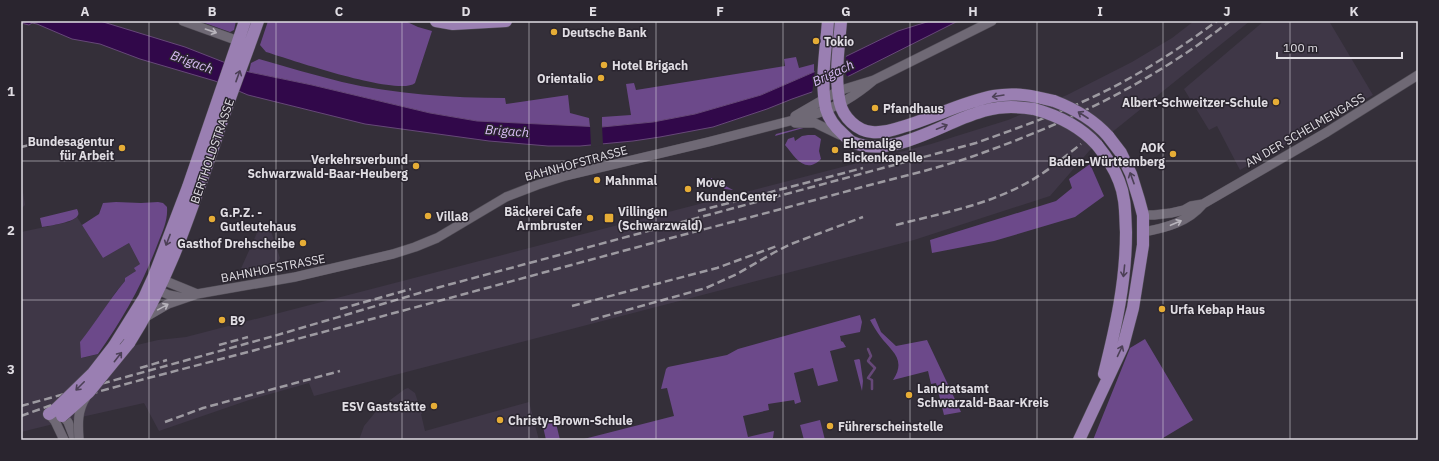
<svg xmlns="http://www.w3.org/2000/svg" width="1439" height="461" viewBox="0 0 1439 461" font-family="'IBM Plex Sans',sans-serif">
<rect width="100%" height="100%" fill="#342f39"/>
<!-- built -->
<path fill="#3f3747" d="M1194,21H1250L1090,150L1050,196L914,240L314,396L309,383L249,400L159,431L144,403L86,416L21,432V232L69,222L77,217L103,258L129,243L140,264L135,268L136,271L125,281L115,293L96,322L80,342L82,358L158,340L186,337L931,144L1008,120L1067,95L1132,62L1172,38Z
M1264,21H1329L1373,95L1240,170L1217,126L1209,130L1184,89Z
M21,179L25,205L21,209Z
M260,226L271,231L280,258L271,274L252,278L239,273Z
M408,388L415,393L422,414H421L425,431L529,402L539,440H359L364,426L378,409L405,389Z"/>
<!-- green -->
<path fill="#6c498a" d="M199,21H236L234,30L230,32Z
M268,21H405L418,27L432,31L415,83C399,97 289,59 266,52L260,45Z
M796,57L799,68L814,64V72L761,95L695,114L653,122L602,127V117L631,115L626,84L634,83L636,90L785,66L784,59Z
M259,59C287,67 314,75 342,82C394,94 451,98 505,98L506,104L568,95L570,113L589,118L590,127L477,121L430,113L312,85L249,72L251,63Z
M803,127H807L775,136L776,134Z
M808,135H815L821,139L819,151L821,159C805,175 795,157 785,145L788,139L794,137L795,141L802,136Z
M1090,164L1104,196L1075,217L994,241L932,253L930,240L1056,201L1072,188L1069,179Z
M527,171L549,172V173L531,178L528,177Z
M711,178L733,190H732L725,189L711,180Z
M116,202L141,203L158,202L163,203L167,207C168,220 163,231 158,243C143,283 123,319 98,354L81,358L80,342C96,322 109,300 125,281V278L136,271L134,268L140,264L129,243L103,258L82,225L99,214L103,203Z
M77,209C78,211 79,214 78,215C76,222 49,226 42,227L40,218Z
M860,315L862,322L860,332L840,336L841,341L843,342L846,347L830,351L838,381L818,386L813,368L794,373L801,402L795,404L794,400L768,404L769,410L743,416L748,437L774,431L773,438L770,440H580L674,416L667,388L661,389L666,369L668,367L727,355L738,349Z
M875,318L881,332L896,346L927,340L961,412L944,415L936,383L931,384L928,371L893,380C907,359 891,351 880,336C876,331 873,325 870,320Z
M1145,339L1193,420L1163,438V440H1093L1130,348Z
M859,359L860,360L863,381L862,391L854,360Z
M555,419L560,440H546L542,422Z
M820,420L825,440H804L800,425Z"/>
<!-- water -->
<path fill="#31084a" stroke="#664878" d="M21,21H100L185,47L249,72L312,85L430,113L477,121L602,127L653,122L695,114L761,95L814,72L898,31L930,21H958L829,86L792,99L767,109L713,127L660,137L633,141L580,146H548L489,141L365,124L248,95L215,81L140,59L100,44L72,39L37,24L32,23L29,25L21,23Z"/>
<!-- pier -->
<path fill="#342f39" d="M846,55L845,70L846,75L849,77L830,88L812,94L815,69Z
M590,125H602L603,145L591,147Z"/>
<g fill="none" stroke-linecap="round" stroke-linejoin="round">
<!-- stream -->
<path stroke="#664878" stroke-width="2.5" d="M868,349L871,356L868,361L875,368L868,378L872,380V389"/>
<defs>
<path id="minor" d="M183,21L244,43
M795,116L838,91L874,80L992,21
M795,123H815L840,135
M1143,215H1154L1171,213L1184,210L1191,206L1203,204
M1143,232C1166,228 1188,222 1203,204L1327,132L1418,75
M158,278L197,294
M153,288L169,295L184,298
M144,318L168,304L197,294L295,277L393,254L415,247L437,238L506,197L537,185L565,176L708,142L813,115C838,106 854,97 874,80
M59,412L68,422L75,440
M49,414L55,421L64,440"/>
<path id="major" d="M436,21L453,24L506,21
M828,21C826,49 820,81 826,109C829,120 835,127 843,134C846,137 849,140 852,142C891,159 941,124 977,113C997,106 1014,106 1034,109
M841,21C839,47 834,77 840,103C843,117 857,131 872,132C881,133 893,130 902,127C933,118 962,102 994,96C1015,92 1034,96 1054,101
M1097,145C1106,156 1114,168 1119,181C1126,198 1125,215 1126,232C1126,282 1116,326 1104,374
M129,343C169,281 191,210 215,142C228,101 244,61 258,21
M114,346L144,298L154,276L188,187L245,21
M49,414L56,409
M1079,440L1123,346L1133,308L1143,245V215L1139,200L1131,174L1121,153L1108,136"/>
</defs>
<!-- minor casing -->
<use href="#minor" stroke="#524e57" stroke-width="10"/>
<!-- major casing -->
<use href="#major" stroke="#524e57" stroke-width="13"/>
<!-- minor -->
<use href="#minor" stroke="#6f6975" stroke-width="9"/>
<!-- major -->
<use href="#major" stroke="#9a7fb2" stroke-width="12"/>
<!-- rail -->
<path stroke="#9d9aa1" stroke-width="2.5" stroke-dasharray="8 4" stroke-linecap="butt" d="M21,147L55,139
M698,211L863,168
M896,225C938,214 983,206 1021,186C1043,175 1062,159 1081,144
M572,306L717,268L777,246
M340,309L411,289
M591,320L706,288L737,274L775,252L791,244L863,217
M219,345L248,337
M140,368L167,360
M21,406L274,336L440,287L976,143C1012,130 1047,118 1082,102C1130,81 1175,52 1217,21
M21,416L57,403L148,378C323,333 497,285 671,238C736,221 801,204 866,186C908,175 952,165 993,149C1078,118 1159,77 1230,21
M165,422L203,408L340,371"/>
<defs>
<path id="minor-bridge" d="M79,440C78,424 77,411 86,397"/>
<path id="major-bridge" d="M1054,101C1075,109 1093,119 1108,136
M1034,109C1059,116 1080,126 1097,145
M56,409L93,373L114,346
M62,416L89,392L129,343"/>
</defs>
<!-- minor-bridge casing -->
<use href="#minor-bridge" stroke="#524e57" stroke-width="10" stroke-linecap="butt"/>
<!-- major-bridge casing -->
<use href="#major-bridge" stroke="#524e57" stroke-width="13" stroke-linecap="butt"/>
<!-- minor-bridge -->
<use href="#minor-bridge" stroke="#6f6975" stroke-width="9"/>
<!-- major-bridge -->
<use href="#major-bridge" stroke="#9a7fb2" stroke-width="12"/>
</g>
<!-- one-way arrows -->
<defs><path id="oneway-shaft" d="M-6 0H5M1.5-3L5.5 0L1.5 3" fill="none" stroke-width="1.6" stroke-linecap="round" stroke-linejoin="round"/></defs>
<g stroke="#b8b4bc">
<use href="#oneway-shaft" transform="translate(211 31) rotate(19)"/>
<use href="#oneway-shaft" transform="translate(1176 223) rotate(-23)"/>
<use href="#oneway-shaft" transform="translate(163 307) rotate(-29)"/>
</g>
<g stroke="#4c4056">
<use href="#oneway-shaft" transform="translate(238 76) rotate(-70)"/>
<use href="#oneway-shaft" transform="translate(998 96) rotate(171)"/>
<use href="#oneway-shaft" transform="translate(1083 115) rotate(-147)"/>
<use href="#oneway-shaft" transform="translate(942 127) rotate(-22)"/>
<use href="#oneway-shaft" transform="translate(1132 178) rotate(-110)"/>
<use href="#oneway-shaft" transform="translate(168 240) rotate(111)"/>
<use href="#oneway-shaft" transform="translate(1124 271) rotate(96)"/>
<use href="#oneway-shaft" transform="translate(1120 351) rotate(-65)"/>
<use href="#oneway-shaft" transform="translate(118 357) rotate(-52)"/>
<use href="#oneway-shaft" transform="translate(80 386) rotate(135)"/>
</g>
<!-- grid -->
<path fill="none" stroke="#e0dde3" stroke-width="1" stroke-opacity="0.55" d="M149,21V440M276,21V440M402,21V440M529,21V440M656,21V440M783,21V440M910,21V440M1037,21V440M1163,21V440M1290,21V440M21,161H1418M21,300H1418"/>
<!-- markers -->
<g fill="#e6ad36" stroke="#2a252f" stroke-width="1.5">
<circle cx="554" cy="32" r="4"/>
<circle cx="816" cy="41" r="4"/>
<circle cx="604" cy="65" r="4"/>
<circle cx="601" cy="78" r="4"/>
<circle cx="1276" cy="102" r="4"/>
<circle cx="875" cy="108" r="4"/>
<circle cx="122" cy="148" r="4"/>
<circle cx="835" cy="150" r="4"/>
<circle cx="1173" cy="154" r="4"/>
<circle cx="416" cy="166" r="4"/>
<circle cx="597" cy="180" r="4"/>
<circle cx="688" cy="189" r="4"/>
<circle cx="428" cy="216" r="4"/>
<circle cx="590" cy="218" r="4"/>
<rect x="604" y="213" width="10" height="10" rx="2"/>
<circle cx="212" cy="219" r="4"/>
<circle cx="303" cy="243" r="4"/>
<circle cx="1162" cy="309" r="4"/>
<circle cx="222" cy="320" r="4"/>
<circle cx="909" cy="395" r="4"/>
<circle cx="434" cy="406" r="4"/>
<circle cx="500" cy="420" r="4"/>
<circle cx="830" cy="426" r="4"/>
</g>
<g text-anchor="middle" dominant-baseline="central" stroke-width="3" stroke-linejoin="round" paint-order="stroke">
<!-- poi labels -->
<g font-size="12" font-weight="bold" fill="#e0dde3" stroke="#2a252f" text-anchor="start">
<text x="562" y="32">Deutsche Bank</text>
<text x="824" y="41">Tokio</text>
<text x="612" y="65">Hotel Brigach</text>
<text x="593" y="78" text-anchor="end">Orientalio</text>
<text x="1268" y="102" text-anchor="end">Albert-Schweitzer-Schule</text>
<text x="883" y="108">Pfandhaus</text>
<text x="114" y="141" text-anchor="end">Bundesagentur<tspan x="114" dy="14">für Arbeit</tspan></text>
<text x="843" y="143">Ehemalige<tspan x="843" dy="14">Bickenkapelle</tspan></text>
<text x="1165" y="147" text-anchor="end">AOK<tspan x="1165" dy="14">Baden-Württemberg</tspan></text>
<text x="408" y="159" text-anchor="end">Verkehrsverbund<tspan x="408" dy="14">Schwarzwald-Baar-Heuberg</tspan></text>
<text x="605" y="180">Mahnmal</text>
<text x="696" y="182">Move<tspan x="696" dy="14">KundenCenter</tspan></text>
<text x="582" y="211" text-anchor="end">Bäckerei Cafe<tspan x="582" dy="14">Armbruster</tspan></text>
<text x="618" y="211">Villingen<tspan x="618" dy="14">(Schwarzwald)</tspan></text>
<text x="220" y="212">G.P.Z. -<tspan x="220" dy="14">Gutleutehaus</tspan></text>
<text x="436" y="216">Villa8</text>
<text x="295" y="243" text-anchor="end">Gasthof Drehscheibe</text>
<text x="1170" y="309">Urfa Kebap Haus</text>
<text x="230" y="320">B9</text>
<text x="917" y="388">Landratsamt<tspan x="917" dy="14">Schwarzald-Baar-Kreis</tspan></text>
<text x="426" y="406" text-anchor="end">ESV Gaststätte</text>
<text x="508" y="420">Christy-Brown-Schule</text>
<text x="838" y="426">Führerscheinstelle</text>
</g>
<!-- street labels -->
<g font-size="12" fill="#e0dde3" stroke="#2a252f">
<text transform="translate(1305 130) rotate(-30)">AN DER SCHELMENGASS</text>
<text transform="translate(212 151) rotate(-71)">BERTHOLDSTRASSE</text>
<text transform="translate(576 163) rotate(-15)">BAHNHOFSTRASSE</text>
<text transform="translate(273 268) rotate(-11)">BAHNHOFSTRASSE</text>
</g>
<!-- water labels -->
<g font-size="13" font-style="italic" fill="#dcbef9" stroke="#2a252f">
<text transform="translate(192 62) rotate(20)">Brigach</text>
<text transform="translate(833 73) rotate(-25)">Brigach</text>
<text transform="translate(507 131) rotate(4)">Brigach</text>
</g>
</g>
<!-- border -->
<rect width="1439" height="461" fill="none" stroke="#2a252f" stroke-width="44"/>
<!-- scale -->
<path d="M1277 52v6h125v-6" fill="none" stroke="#e0dde3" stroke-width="2"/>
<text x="1283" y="52" font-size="12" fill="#e0dde3" stroke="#2a252f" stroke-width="3" paint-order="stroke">100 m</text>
<rect x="22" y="22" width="1395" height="417" fill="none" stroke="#e0dde3" stroke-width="1.5"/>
<g font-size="13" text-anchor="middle" font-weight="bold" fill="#e0dde3">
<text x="85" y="16">A</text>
<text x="212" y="16">B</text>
<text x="339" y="16">C</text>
<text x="466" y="16">D</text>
<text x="593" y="16">E</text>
<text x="720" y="16">F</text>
<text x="846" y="16">G</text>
<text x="973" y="16">H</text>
<text x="1100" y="16">I</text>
<text x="1227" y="16">J</text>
<text x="1354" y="16">K</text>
<text x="11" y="96">1</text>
<text x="11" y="235">2</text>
<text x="11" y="374">3</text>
</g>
</svg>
